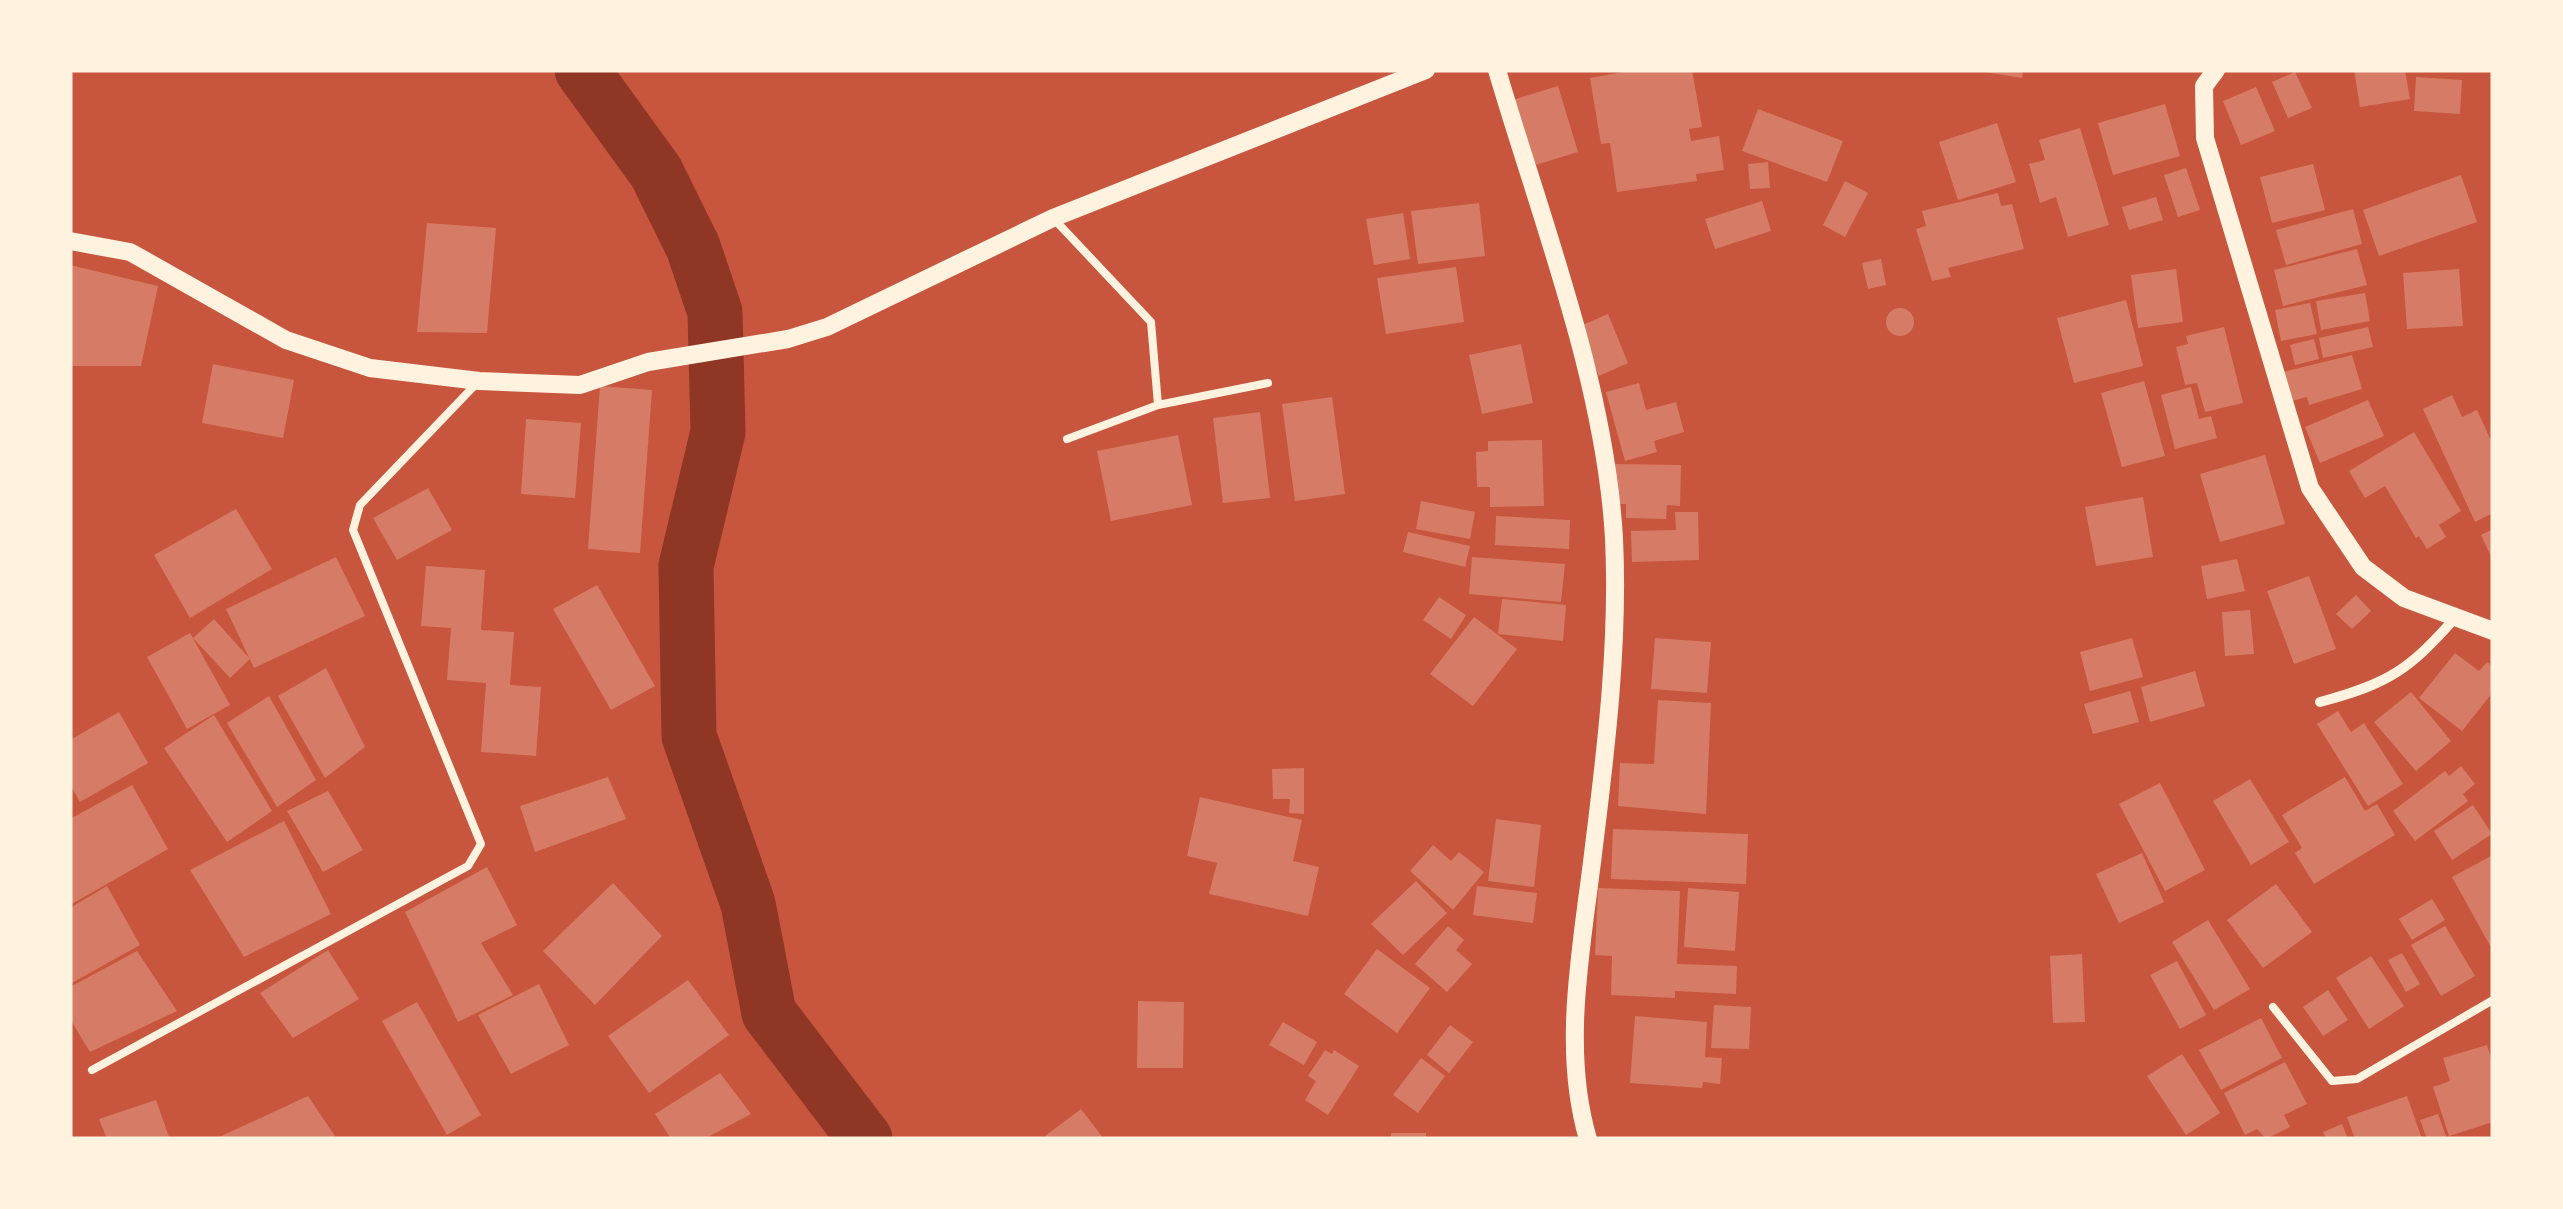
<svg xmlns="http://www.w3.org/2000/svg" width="2563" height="1209" viewBox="0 0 2563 1209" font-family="Arial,sans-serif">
<rect width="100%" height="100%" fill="#c8553d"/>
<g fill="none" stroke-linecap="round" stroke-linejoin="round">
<!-- river -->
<path stroke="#8f3625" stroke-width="55" d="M582,70L656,172L693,247L715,312L718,432L686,566L689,736L748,904L769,1013L865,1139"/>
</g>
<!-- building -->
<path fill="#d67c66" d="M1634,70H1692L1702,127L1689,129L1691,141L1719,136L1724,170L1696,174L1697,181L1617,192L1610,143L1601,144L1590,78Z
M1972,70H2023L2022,78Z
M2354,70H2405L2410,99L2360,107Z
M2295,72L2312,108L2288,118L2272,82Z
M2416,77L2462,80L2460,114L2414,111Z
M1558,86L1578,152L1529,167L1509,101Z
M2256,87L2275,131L2241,145L2223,101Z
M2165,104L2180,156L2113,175L2098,123Z
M1758,109L1843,141L1827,182L1742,151Z
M1997,123L2016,182L1958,200L1939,142Z
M2080,128L2109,225L2068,237L2056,197L2040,203L2029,164L2045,160L2039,140Z
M1768,162L1770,188L1750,189L1748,164Z
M2313,164L2325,210L2272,223L2260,177Z
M2186,168L2200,210L2178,217L2164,175Z
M2461,175L2477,222L2379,256L2363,210Z
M1845,181L1868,193L1845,237L1823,225Z
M1998,193L2001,206L2012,204L2024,249L1948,268L1951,277L1932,281L1916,229L1926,226L1922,211Z
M2156,197L2163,220L2129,230L2122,207Z
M1762,201L1771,231L1715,249L1705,219Z
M1479,203L1485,256L1418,264L1411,211Z
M2353,209L2362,244L2286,265L2276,230Z
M1403,213L1410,259L1374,265L1366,219Z
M427,223L496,228L487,333L417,332Z
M2357,249L2367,285L2283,306L2274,270Z
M1881,259L1886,285L1868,289L1862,263Z
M70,265L158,286L141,366H70Z
M1456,267L1464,322L1386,334L1377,278Z
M2176,269L2183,322L2138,328L2131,275Z
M2459,269L2463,326L2407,329L2403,273Z
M2365,293L2370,321L2321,330L2316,301Z
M2126,300L2143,366L2074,383L2057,318Z
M2310,303L2317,334L2281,341L2275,310Z
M1886 322a14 14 0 1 1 28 0a14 14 0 1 1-28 0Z
M1608,314L1628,363L1599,376L1578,327Z
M2224,327L2243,403L2205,412L2197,383L2185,385L2176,347L2188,344L2186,336Z
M2368,327L2373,347L2323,358L2319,338Z
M2314,339L2319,359L2295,365L2290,345Z
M1521,344L1533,403L1482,414L1469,355Z
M2352,355L2362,389L2309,405L2307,397L2292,401L2283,372Z
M213,364L294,380L283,438L202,423Z
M2144,381L2165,456L2122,467L2101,393Z
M1639,383L1646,410L1676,402L1684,432L1654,441L1657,452L1625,461L1606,392Z
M600,386L652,390L640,553L588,549Z
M2191,387L2199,419L2211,416L2217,438L2175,449L2161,395Z
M2452,395L2462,417L2477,410L2493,445V513L2475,522L2423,409Z
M1332,397L1345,494L1295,501L1282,404Z
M2368,400L2384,436L2320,463L2305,427Z
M1260,412L1270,498L1223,503L1213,418Z
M526,419L581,423L575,498L521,494Z
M2414,432L2461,511L2439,525L2446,537L2427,549L2419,536L2416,538L2385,486L2365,498L2349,471Z
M1178,435L1192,505L1111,521L1097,451Z
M1542,440L1544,506L1490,507V487H1477L1476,452L1488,451V441Z
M2265,455L2285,524L2220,542L2200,474Z
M1612,464L1681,465L1680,506L1667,505L1666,519L1626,518V504H1612Z
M428,488L452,530L397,560L373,518Z
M2143,497L2153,557L2096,566L2085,507Z
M1421,501L1475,512L1470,539L1416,529Z
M236,509L272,569L190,618L154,555Z
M1675,512H1698L1699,560L1632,562L1631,531L1676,530Z
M1496,516L1570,520L1569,549L1495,545Z
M2493,529V561L2481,535Z
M1408,532L1470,546L1465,567L1403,552Z
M336,557L365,616L254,668L226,609Z
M1472,557L1565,564L1561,602L1469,594Z
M2237,559L2245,591L2207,599L2201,566Z
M426,566L485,570L481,630L514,632L510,685L541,687L536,756L481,752L486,683L447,680L451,628L421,626Z
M2309,576L2336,649L2294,664L2267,591Z
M597,585L655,686L611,710L553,609Z
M2356,595L2371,611L2352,629L2336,614Z
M1439,597L1466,615L1451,639L1423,620Z
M1502,599L1566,605L1563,641L1498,634Z
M2250,610L2254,654L2225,656L2222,612Z
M1474,617L1517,649L1473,706L1430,674Z
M214,619L250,659L230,678L193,638Z
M190,633L230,705L187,729L147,657Z
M1655,638L1711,642L1707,693L1651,689Z
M2132,638L2143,677L2090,691L2080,652Z
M2455,653L2479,671L2487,662L2493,667V692L2462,731L2419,698Z
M326,668L365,747L325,778L278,696Z
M2195,671L2205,706L2150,722L2141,687Z
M2130,691L2139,722L2093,734L2084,704Z
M2411,692L2451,741L2416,771L2374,722Z
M269,696L316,780L277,807L227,723Z
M1658,700L1711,703L1706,814L1618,806L1620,763L1654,764Z
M2338,711L2351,732L2364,723L2403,784L2368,806L2317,724Z
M119,712L148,763L80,802L70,784V740Z
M214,715L272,811L227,842L164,748Z
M2461,766L2475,784L2463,794L2468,801L2415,841L2393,811L2445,771L2449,776Z
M1304,768V814L1289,813L1290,799H1273L1272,769Z
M608,777L626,819L535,852L520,806Z
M2345,777L2365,811L2377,804L2395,835L2314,884L2295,853L2302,848L2282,815Z
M2250,779L2289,842L2251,865L2213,801Z
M2160,783L2205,870L2165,891L2119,804Z
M132,785L168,849L70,905V819Z
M328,791L363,850L323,872L287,811Z
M1200,797L1302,820L1293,861L1319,867L1308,916L1209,894L1217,863L1187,856Z
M2473,805L2492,834L2452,860L2434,831Z
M1496,819L1541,825L1534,887L1488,881Z
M284,821L331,914L244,957L190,870Z
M1613,829L1748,834L1746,884L1611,879Z
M1433,845L1451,861L1459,852L1484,872L1453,910L1410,871Z
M2142,853L2164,902L2119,923L2096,874Z
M2493,855V951L2452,877Z
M487,867L517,925L481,943L513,995L458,1022L405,912Z
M1416,881L1447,913L1403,955L1371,924Z
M613,883L662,936L595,1005L543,951Z
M2276,884L2312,932L2263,968L2227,920Z
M107,886L140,945L70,984V908Z
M1477,886L1537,893L1533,923L1473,915Z
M1598,888L1680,891L1677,964L1737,966L1736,994L1675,991V998L1611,995L1612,956L1595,955Z
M1688,888L1739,892L1735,951L1684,947Z
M2432,899L2445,920L2412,940L2399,919Z
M2208,920L2250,989L2214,1010L2172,942Z
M1448,926L1464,940L1456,950L1472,964L1447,992L1415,964Z
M2445,926L2475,976L2441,996L2411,945Z
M1377,949L1430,988L1397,1033L1344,994Z
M328,950L359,999L293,1038L260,993Z
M137,951L177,1011L90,1052L70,1019V987Z
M2402,953L2420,984L2406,992L2388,960Z
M2082,954L2085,1022L2053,1023L2050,956Z
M2371,956L2404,1006L2369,1029L2336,978Z
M2177,961L2206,1015L2180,1029L2150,975Z
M688,980L729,1035L649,1093L608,1036Z
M539,984L569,1045L511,1074L478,1015Z
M2328,990L2348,1020L2323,1036L2303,1007Z
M1138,1001L1184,1002L1183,1068H1137Z
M417,1002L481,1115L447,1135L382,1021Z
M1714,1005L1751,1007L1749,1049L1711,1048Z
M1635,1016L1707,1022L1705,1057L1722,1058L1720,1084L1703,1082L1702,1088L1630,1083Z
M2261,1018L2282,1058L2221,1090L2199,1050Z
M1283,1022L1317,1042L1304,1065L1269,1045Z
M1450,1025L1473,1042L1449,1073L1427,1055Z
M2487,1045L2493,1065V1122L2449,1136L2433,1087L2450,1081L2443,1058Z
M1325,1050L1332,1054L1334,1050L1359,1066L1328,1115L1305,1100L1316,1081L1308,1076Z
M2182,1054L2220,1113L2186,1135L2147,1076Z
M1421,1058L1445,1076L1418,1113L1393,1095Z
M2285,1062L2307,1104L2284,1115L2290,1127L2266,1139L2257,1129L2245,1135L2224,1093Z
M720,1073L751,1114L704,1139H671L655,1114Z
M308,1096L337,1139H215Z
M2407,1096L2422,1139H2355L2347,1117Z
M156,1100L169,1137L107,1139L99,1119Z
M1081,1109L1104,1139H1047L1045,1136Z
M2438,1114L2447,1139H2427L2420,1120Z
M2342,1124L2348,1139H2326L2323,1132Z
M1391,1133H1426V1139H1391Z"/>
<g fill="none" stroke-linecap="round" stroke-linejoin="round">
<!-- service -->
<path stroke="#fff3e0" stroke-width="8" d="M1053,218L1151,322L1158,405
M1067,439L1158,405L1268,383
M2273,1007L2332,1081L2357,1079L2493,1000
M92,1070L468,866L481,844L353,530L360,505L476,384"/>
<!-- minor -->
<path stroke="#fff3e0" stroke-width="10" d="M2320,702C2388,684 2409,670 2455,618"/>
<!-- tertiary -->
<path stroke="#fff3e0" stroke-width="18" d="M1497,70C1541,220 1605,382 1614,538C1619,643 1606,750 1593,854C1582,946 1561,1048 1588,1139
M2216,70L2204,86L2205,138L2310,488L2363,567L2404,598L2493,631
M70,241L130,252L286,340L370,368L479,381L580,385L648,362L788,339L827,327L1053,218L1426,70"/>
</g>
<!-- border -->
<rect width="2563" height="1209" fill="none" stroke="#fff3e0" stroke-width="145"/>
</svg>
